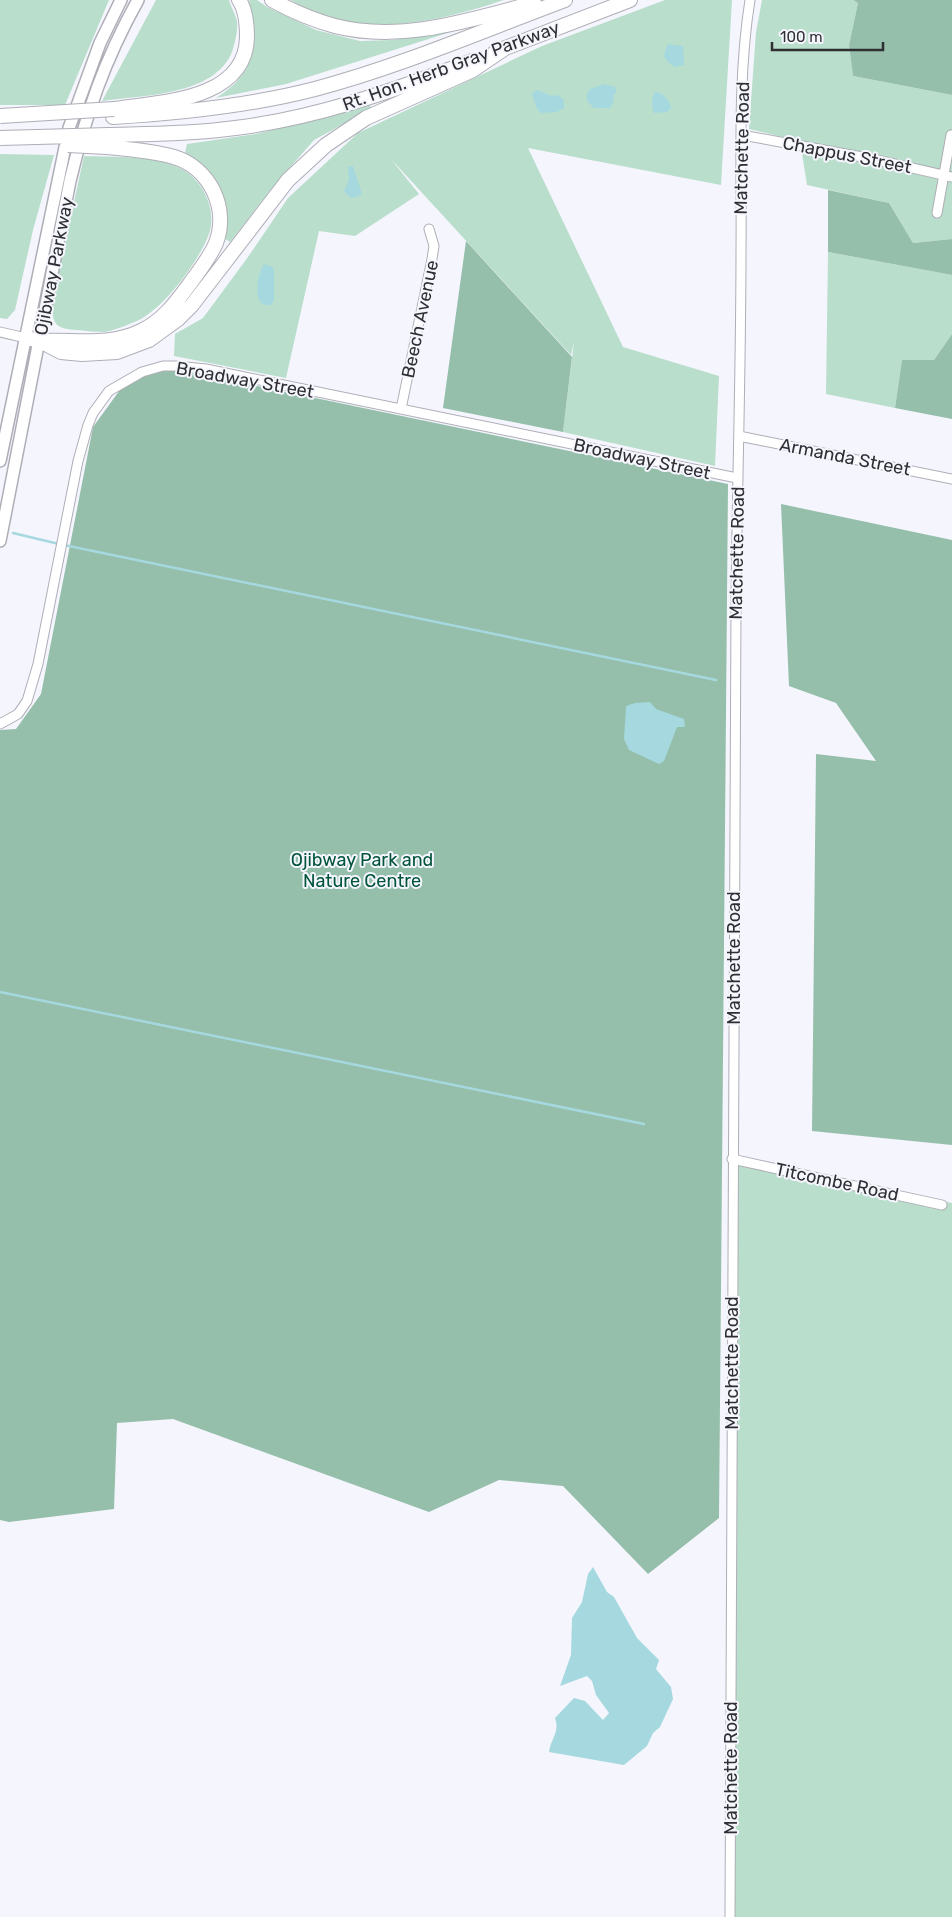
<svg xmlns="http://www.w3.org/2000/svg" width="952" height="1917" viewBox="0 0 952 1917" font-family="Rubik,sans-serif">
<rect width="100%" height="100%" fill="#f5f5fe"/>
<!-- green -->
<path fill="#b9decb" d="M0,0H109L65,105H0Z
M156,0H229C231,7 236,15 237,22C238,31 235,43 232,52C214,96 143,95 102,101Z
M249,0H257L267,7L316,30L360,41L392,40L454,31L286,84L216,98C257,72 258,45 249,0Z
M291,0H504C438,22 355,42 291,0Z
M665,0H732L721,185L528,148L623,347L719,376L715,466L563,432L574,342L571,355L391,159L419,194L355,236L319,231L286,378L174,356L175,334L203,318L248,257L288,198L358,133L542,46Z
M762,0H853L858,3L849,45L853,76L952,95V239L913,243L889,203L807,185L800,141L749,129L756,32Z
M370,105L371,109L314,140L272,188L230,242L224,238L227,215L220,189L205,168L185,153L187,144L256,134Z
M0,154L54,155L33,230L15,310L7,319L0,318Z
M84,156C112,157 160,155 185,171C204,183 217,211 209,234C199,261 166,305 141,319C133,323 113,331 105,332C96,332 87,331 78,330C56,329 52,325 52,303Z
M828,252L952,275V334L934,360L902,361L895,408L826,394Z
M732,1159L952,1203V1917H734Z"/>
<!-- forest -->
<path fill="#95bfaa" d="M853,0H952V95L853,76L849,45L858,3Z
M828,190L889,203L913,243L952,239V275L828,252Z
M466,241L572,357L563,432L443,408Z
M952,334V419L895,408L902,360H934Z
M171,368L728,484L719,1518L648,1574L563,1486L499,1480L429,1512L173,1419L117,1423L114,1509L9,1522L0,1520V730L16,729L41,694L93,427L125,383Z
M781,504L952,540V1145L812,1131L816,754L876,761L836,703L789,686Z"/>
<!-- water -->
<path fill="#a5d9df" d="M668,44L683,46L684,65L675,67C663,58 662,58 668,44Z
M604,84L615,87L617,93L614,94L613,103L610,108H594L587,101V94L590,89Z
M537,90L552,96L558,95L564,100V108L557,112L541,113L536,107L532,93Z
M657,92C664,94 670,101 671,108L667,112L654,113C651,106 652,100 654,93Z
M353,166L362,194L356,197L351,198L344,191L349,180L348,167Z
M264,264L273,267L274,273V301L270,305C251,308 257,274 264,264Z
M650,702L656,709L684,719L685,727H677L664,761L659,764L629,750L624,739L626,706L635,703Z
M593,1567L607,1592L614,1597L637,1638L659,1660L656,1669L671,1687L673,1699L660,1727L653,1733L647,1746L624,1765L549,1752C551,1738 560,1732 555,1718L574,1698L585,1701L603,1720L609,1713L596,1695L592,1681L587,1676L560,1686L571,1655L572,1618L582,1602L588,1574Z"/>
<g fill="none" stroke-linecap="round" stroke-linejoin="round">
<!-- stream -->
<path stroke="#a5d9df" stroke-width="2.5" d="M13,533L59,544
M64,545L716,680
M0,992L644,1124"/>
<defs>
<path id="minor" d="M742,135L873,159L952,177
M937,213L951,135
M0,332L26,338
M401,409L432,259L434,246L429,229
M739,436L952,479
M0,724L18,714L27,701L38,664L78,461L88,425L93,413L109,391L142,372L163,366H176L206,369L737,478
M732,1159L942,1205
M730,1917C733,1480 732,1043 736,607C737,488 741,369 741,250C742,168 737,81 750,0"/>
<path id="major" d="M0,461L69,128L100,43L121,0
M0,541L70,181C86,114 104,61 138,0"/>
<path id="highway" d="M272,0C292,11 313,20 335,26C401,43 470,20 534,3
M495,52L630,0
M114,109C159,102 246,101 247,37C247,25 246,10 239,0
M113,117C182,113 249,106 315,89C401,66 482,31 565,0
M109,135C148,134 188,134 227,129C312,120 395,90 475,60
M26,338L40,341L61,352L82,354L117,352L149,340L178,319L192,305L288,180L326,145L366,118L473,70L504,49
M41,341C75,339 109,347 141,331C165,320 179,298 194,278C202,267 211,255 216,243C229,208 210,168 174,157C153,151 129,149 107,147"/>
</defs>
<!-- minor casing -->
<use href="#minor" stroke="#aeaeb7" stroke-width="11"/>
<!-- major casing -->
<use href="#major" stroke="#aeaeb7" stroke-width="14"/>
<!-- highway casing -->
<use href="#highway" stroke="#aeaeb7" stroke-width="16"/>
<!-- minor -->
<use href="#minor" stroke="#fff" stroke-width="9"/>
<!-- major -->
<use href="#major" stroke="#fff" stroke-width="11"/>
<!-- highway -->
<use href="#highway" stroke="#fff" stroke-width="14"/>
<defs>
<path id="highway-bridge" d="M0,116L114,109
M0,138L109,135
M68,145L107,147"/>
</defs>
<!-- highway-bridge casing -->
<use href="#highway-bridge" stroke="#aeaeb7" stroke-width="16" stroke-linecap="butt"/>
<!-- highway-bridge -->
<use href="#highway-bridge" stroke="#fff" stroke-width="14"/>
</g>
<g text-anchor="middle" dominant-baseline="central" stroke-width="4" stroke-linejoin="round" paint-order="stroke">
<!-- street labels -->
<g font-size="18" fill="#2f2f33" stroke="#f5f5fe">
<text transform="translate(451 66) rotate(-20)">Rt. Hon. Herb Gray Parkway</text>
<text transform="translate(742 148) rotate(-89)">Matchette Road</text>
<text transform="translate(847 155) rotate(11)">Chappus Street</text>
<text transform="translate(54 266) rotate(-79)">Ojibway Parkway</text>
<text transform="translate(420 319) rotate(-78)">Beech Avenue</text>
<text transform="translate(245 380) rotate(10)">Broadway Street</text>
<text transform="translate(845 457) rotate(11)">Armanda Street</text>
<text transform="translate(642 459) rotate(12)">Broadway Street</text>
<text transform="translate(737 553) rotate(-89)">Matchette Road</text>
<text transform="translate(734 958) rotate(-90)">Matchette Road</text>
<text transform="translate(837 1182) rotate(12)">Titcombe Road</text>
<text transform="translate(732 1363) rotate(-90)">Matchette Road</text>
<text transform="translate(731 1768) rotate(-90)">Matchette Road</text>
</g>
<!-- park labels -->
<g font-size="18" fill="#005439" stroke="#f5f5fe">
<text x="362" y="860">Ojibway Park and<tspan x="362" dy="21">Nature Centre</tspan></text>
</g>
</g>
<!-- scale -->
<path d="M772 42v8h111v-8" fill="none" stroke="#2f2f33" stroke-width="2.5"/>
<text x="780" y="42" font-size="15" fill="#2f2f33" stroke="#f5f5fe" stroke-width="4" paint-order="stroke">100 m</text>
</svg>
